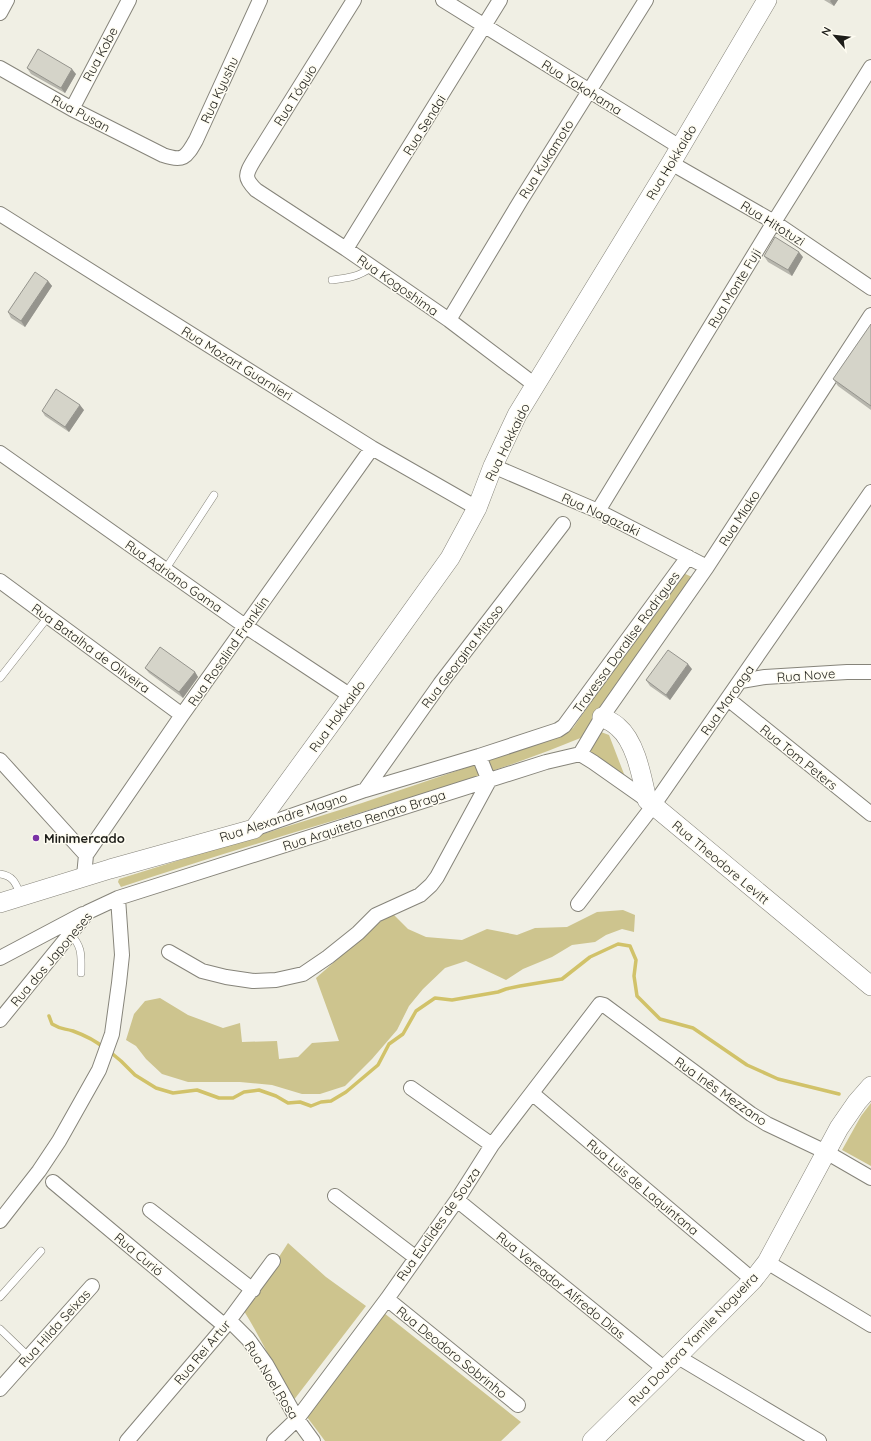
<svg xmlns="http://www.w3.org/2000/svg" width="871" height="1441" viewBox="0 0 871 1441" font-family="Quicksand,sans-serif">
<rect width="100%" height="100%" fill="#f0efe4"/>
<!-- green -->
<path fill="#cdc48e" d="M681,572L692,577L601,732L609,735L629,787L591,754L589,736L583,737C479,780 370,809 263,842C215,856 168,872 121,887L118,882L119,879L362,803L536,744L573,728Z
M623,910L635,915L634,932L622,929L606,935L595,942L572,945L552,957L523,969L506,980L466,961L445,968L423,989L409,1006L397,1030L372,1059L345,1086L320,1094H302L272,1085L240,1082H188L162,1074L146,1059L136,1046L126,1040L134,1014L145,1001L160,998L188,1015L223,1028L240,1023L242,1042L277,1041L279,1059L298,1057L312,1043L339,1041L316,978L391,912L408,929L426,937L462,940L487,929L517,935L535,928L567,927L597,912Z
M871,1103V1166L842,1150L861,1116Z
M288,1243L326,1277L366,1306L293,1401C276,1371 262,1340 244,1311Z
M384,1313L521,1422L501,1441H325L307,1417Z"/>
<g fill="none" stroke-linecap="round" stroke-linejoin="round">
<!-- stream -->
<path stroke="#d1c269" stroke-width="3.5" d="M49,1016L52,1024C62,1030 63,1028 73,1031C84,1035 95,1040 104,1048
M109,1051L121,1061L135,1075L156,1088L173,1093L197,1090L219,1098H233L244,1092L259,1090L276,1096L288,1103L300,1102L311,1106L321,1102L331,1101L346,1092L378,1065L389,1044L403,1034L416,1011L435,998L452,1000L498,992L506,989L520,986L562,979L590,957L618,944L630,946L636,960L634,976L637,996L660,1019L693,1028L747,1065L778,1079L839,1094"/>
<defs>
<path id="lane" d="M332,280C349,278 358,277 372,267
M165,570L214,495
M0,678L48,617
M0,874C14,876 16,884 21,896
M70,934C83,947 81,956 81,973
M0,1297L41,1251
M0,1329L29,1357"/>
<path id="street" d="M354,0L254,160C245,175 244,178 256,190L346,249L449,320L535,385
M443,0L680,147
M0,13L7,0
M0,68L72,109L163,155C183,162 186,158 196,140L260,0
M72,109L129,0
M671,163L774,222L871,288
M0,214L372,448L477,508
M346,249L500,0
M449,320L521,200L646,0
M0,453L245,626L351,696
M493,466L598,511L707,567
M598,511L774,222L871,67
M0,581L182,715
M741,681L765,677L847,672H871
M728,699L871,814
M580,754L593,762L647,800
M0,760L86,855L84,876
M365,790L440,684L563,524
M254,829L365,790L479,756L558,730L564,726L688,557
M86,855L182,715L372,448
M578,904L653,806L871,492
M169,952L202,971L226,977L253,981L276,980L303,974L328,957L358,933L376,915L420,895L431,885L437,877L489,781L479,756
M0,958L83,914
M0,1020L88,912L118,898L546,762L580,754L602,717L707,567L871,315
M411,1088L492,1145
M533,1094L753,1280
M53,1182L225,1326
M335,1196L415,1257
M457,1200L665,1369
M150,1210L253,1290
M0,1221L39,1171L59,1141L99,1070L112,1034L119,983L122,955L118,898
M767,1262L871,1325
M387,1299L518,1405
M229,1320L248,1339L266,1364L297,1419L313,1441
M678,1357L819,1441
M0,1389L92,1286
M127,1441L225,1326L273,1261
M274,1441L297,1419L387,1299L457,1200L492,1145L600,1004L604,1005L751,1114L767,1124L826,1152L871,1178"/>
<path id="secondary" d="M602,717C607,720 613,722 618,727C636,742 642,778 647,800L871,986
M0,903L110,869L254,829L351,696L450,558L477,508L493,466L517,415L671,163L767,0
M592,1441L665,1369L753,1280L767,1262L839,1128L857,1102L871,1086"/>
</defs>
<!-- lane casing -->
<use href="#lane" stroke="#86847a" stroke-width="8"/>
<!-- street casing -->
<use href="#street" stroke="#86847a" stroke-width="16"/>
<!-- secondary casing -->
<use href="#secondary" stroke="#86847a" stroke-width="20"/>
<!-- lane -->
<use href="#lane" stroke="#fff" stroke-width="7"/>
<!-- street -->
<use href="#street" stroke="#fff" stroke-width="14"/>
<!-- secondary -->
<use href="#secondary" stroke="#fff" stroke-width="19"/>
</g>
<!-- wall -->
<path fill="#b7b6ad" d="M824,0H838L834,6Z
M27,68L76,74L65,93L31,74Z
M764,256L803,257L792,276L768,262Z
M48,281L52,286L25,327L11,318L8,312Z
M871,324V410L838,386L833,379Z
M84,410L69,432L45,416L42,411Z
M145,668L195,672L198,677L183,698L149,673Z
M692,669L670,700L650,686L646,680Z"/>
<!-- shaded-wall -->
<path fill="#95948d" d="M831,0H838L834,6L830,1Z
M72,69L76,74L65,93L61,88Z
M799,252L803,257L792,276L788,270Z
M48,281L52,286L25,327L21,321Z
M80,405L84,410L69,432L65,427Z
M688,664L692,669L670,700L666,695Z
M195,672L198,677L183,698L179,692Z"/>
<!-- building -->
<path fill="#d5d4c9" stroke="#95948d" d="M38,49L72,69L61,88L27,68Z
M775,237L799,252L788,270L764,256Z
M35,272L48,281L21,321L8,312Z
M871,324V406L833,379Z
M56,389L80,405L65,427L42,411Z
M160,647L195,672L179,692L145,668Z
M668,650L688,664L666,695L646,680Z"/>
<!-- markers -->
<circle fill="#7a32a5" stroke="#fefcf1" stroke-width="1.5" cx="36" cy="838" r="4"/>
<g text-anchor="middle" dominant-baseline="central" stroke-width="3" stroke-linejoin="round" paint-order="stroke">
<!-- street labels -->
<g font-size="13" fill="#1d1d19" stroke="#fefcf1">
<text transform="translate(100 54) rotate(-62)">Rua Kobe</text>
<text transform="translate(582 87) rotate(32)">Rua Yokohama</text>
<text transform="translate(219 90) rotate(-65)">Rua Kyushu</text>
<text transform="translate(295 95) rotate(-58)">Rua Tóquio</text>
<text transform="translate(81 113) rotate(28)">Rua Pusan</text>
<text transform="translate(424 125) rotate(-58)">Rua Sendai</text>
<text transform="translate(546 159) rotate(-58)">Rua Kukamoto</text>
<text transform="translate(671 162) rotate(-59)">Rua Hokkaido</text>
<text transform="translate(773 223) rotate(32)">Rua Hitotuzi</text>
<text transform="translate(398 285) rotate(35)">Rua Kogoshima</text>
<text transform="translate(734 288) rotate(-59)">Rua Monte Fuji</text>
<text transform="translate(237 363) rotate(32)">Rua Mozart Guarnieri</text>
<text transform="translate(507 442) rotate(-64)">Rua Hokkaido</text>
<text transform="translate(601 514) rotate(25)">Rua Nagazaki</text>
<text transform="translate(739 518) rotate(-57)">Rua Miako</text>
<text transform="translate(174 576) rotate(35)">Rua Adriano Gama</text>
<text transform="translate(626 642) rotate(-54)">Travessa Doralise Rodrigues</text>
<text transform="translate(91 648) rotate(36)">Rua Batalha de Oliveira</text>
<text transform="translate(228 651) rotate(-55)">Rua Rosalind Franklin</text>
<text transform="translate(462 656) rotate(-53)">Rua Georgina Mitoso</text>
<text transform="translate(806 675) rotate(-4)">Rua Nove</text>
<text transform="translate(727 700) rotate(-55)">Rua Maroaga</text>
<text transform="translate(337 716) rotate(-54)">Rua Hokkaido</text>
<text transform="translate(799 757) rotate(39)">Rua Tom Peters</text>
<text transform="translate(283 817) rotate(-18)">Rua Alexandre Magno</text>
<text transform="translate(364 820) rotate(-18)">Rua Arquiteto Renato Braga</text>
<text transform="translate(721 862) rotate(40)">Rua Theodore Levitt</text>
<text transform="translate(51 959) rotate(-50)">Rua dos Japoneses</text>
<text transform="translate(721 1091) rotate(35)">Rua Inês Mezzano</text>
<text transform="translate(643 1187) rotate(40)">Rua Luis de Laquintana</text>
<text transform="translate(438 1224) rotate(-55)">Rua Euclides de Souza</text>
<text transform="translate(139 1254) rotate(40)">Rua Curió</text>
<text transform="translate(561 1285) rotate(39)">Rua Vereador Alfredo Dias</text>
<text transform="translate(54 1328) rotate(-48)">Rua Hilda Seixas</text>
<text transform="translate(693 1339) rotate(-46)">Rua Doutora Yamile Nogueira</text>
<text transform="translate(202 1352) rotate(-50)">Rua Rei Artur</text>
<text transform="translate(452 1352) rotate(39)">Rua Deodoro Sobrinho</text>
<text transform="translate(272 1380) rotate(58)">Rua Noel Rosa</text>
</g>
<!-- poi labels -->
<g font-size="13" font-weight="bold" fill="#1d1d19" stroke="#fefcf1" text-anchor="start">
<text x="44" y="838">Minimercado</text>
</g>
</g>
<!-- north arrow -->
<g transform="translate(835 36) rotate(298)" stroke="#fefcf1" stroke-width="3" paint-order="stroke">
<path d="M0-3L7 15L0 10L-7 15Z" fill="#1d1d19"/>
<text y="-6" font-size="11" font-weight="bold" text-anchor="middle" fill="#1d1d19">N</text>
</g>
</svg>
